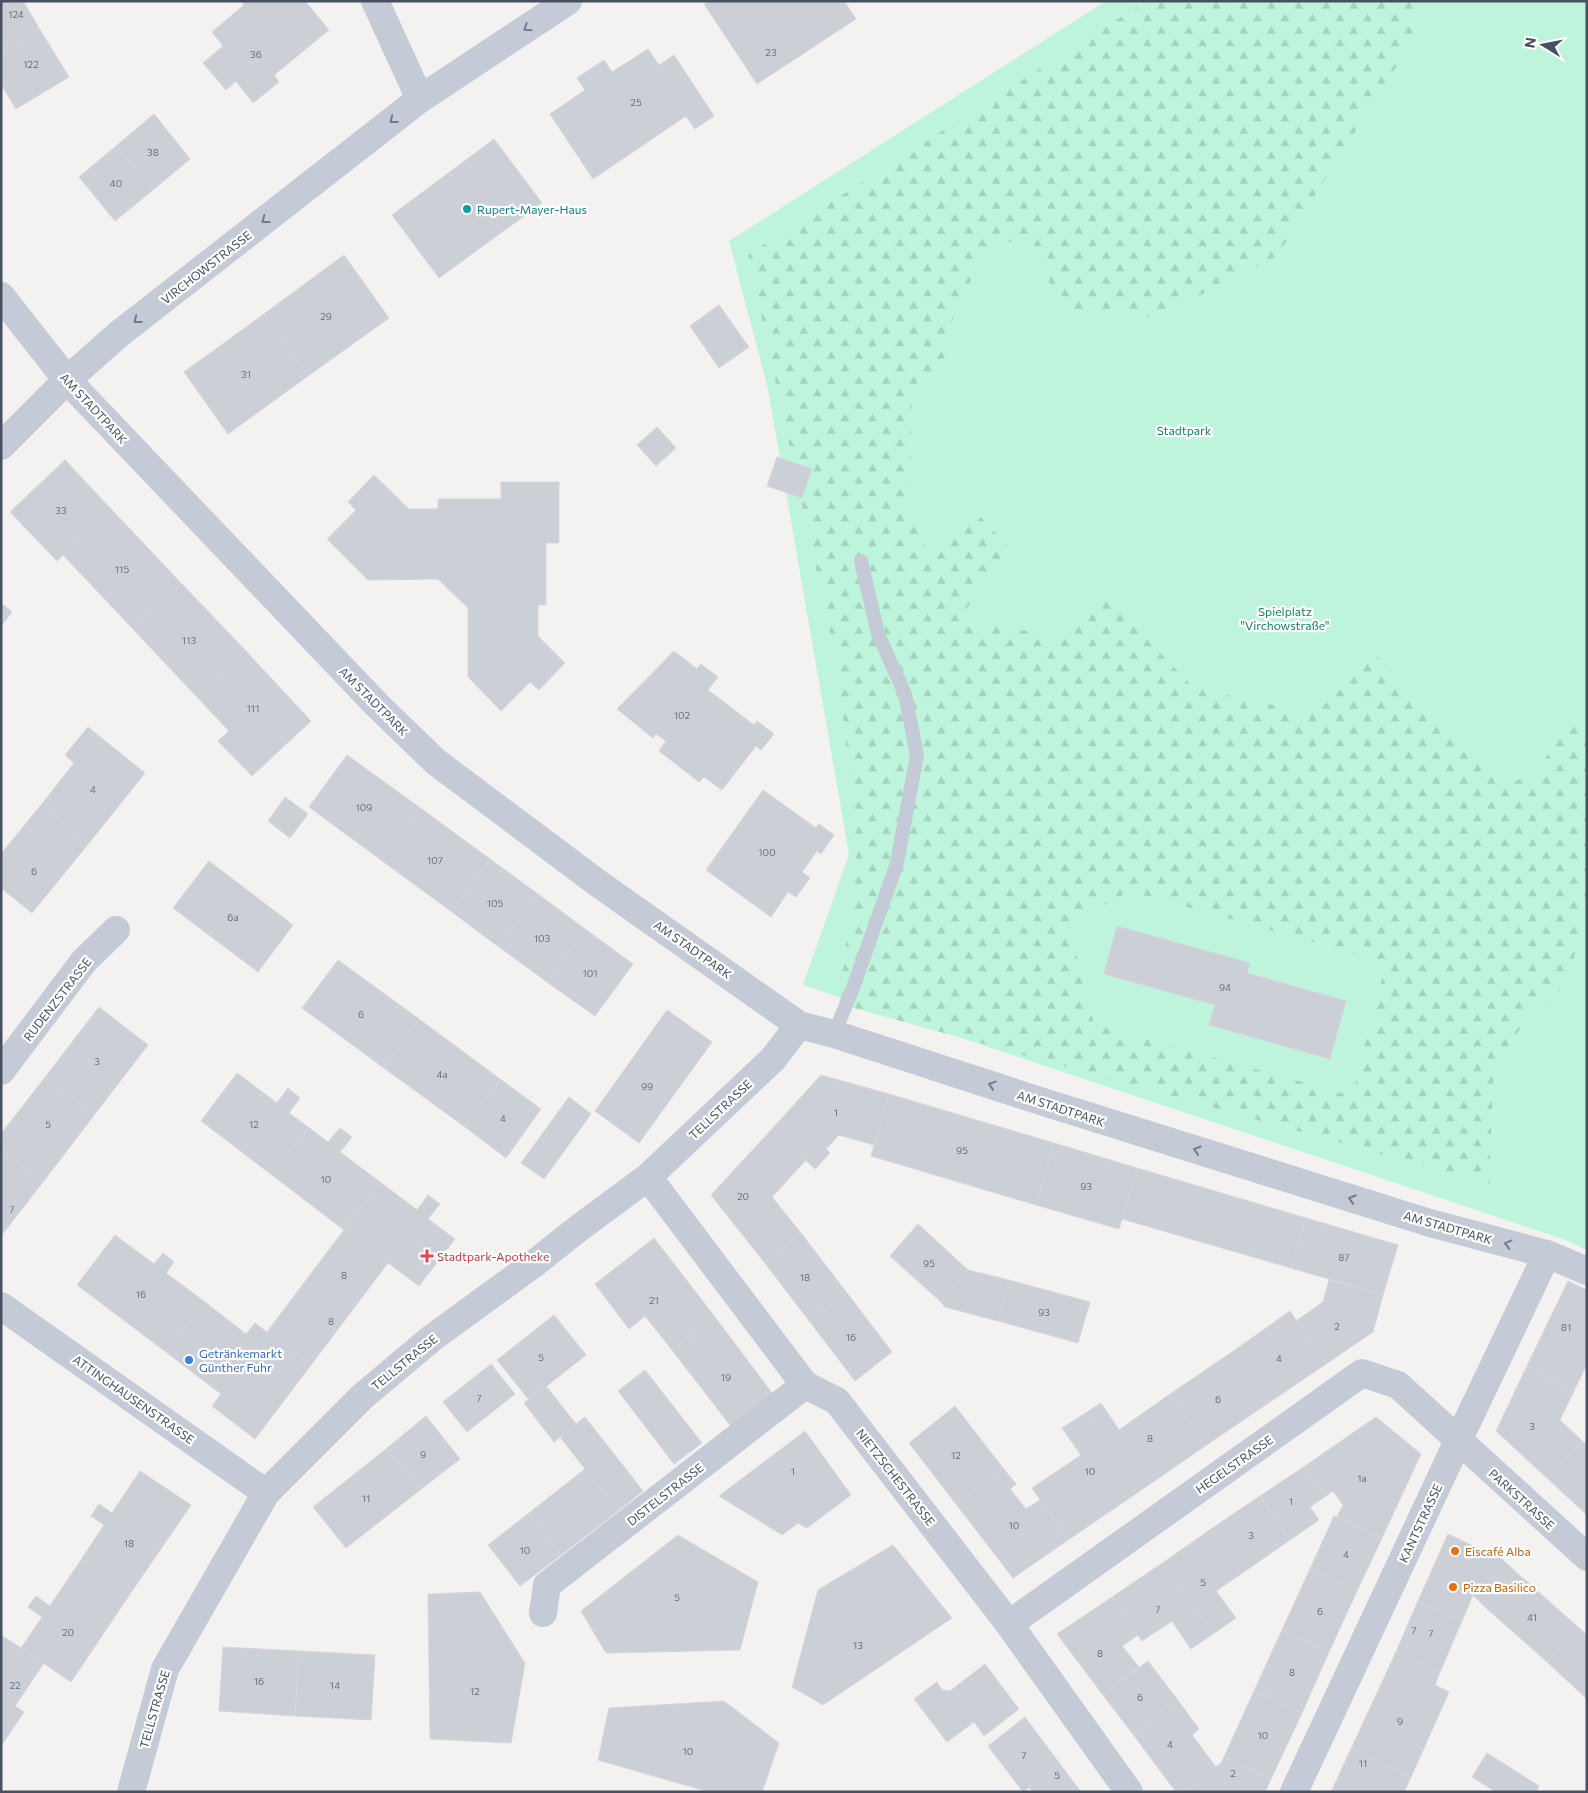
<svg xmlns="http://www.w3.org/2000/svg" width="1588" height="1793" viewBox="0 0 1588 1793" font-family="Commissioner,sans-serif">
<defs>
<pattern id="forest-firs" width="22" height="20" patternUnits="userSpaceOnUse" patternTransform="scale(1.25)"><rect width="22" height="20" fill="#bef3dc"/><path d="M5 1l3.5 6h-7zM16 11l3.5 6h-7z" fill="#a5d2bf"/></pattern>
</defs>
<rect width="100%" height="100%" fill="#f4f2f1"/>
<!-- green -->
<path fill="#bef3dc" d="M1106,1H1587V1250L1563,1239L803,985L849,854L768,389L729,241Z"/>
<!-- forest -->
<path fill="url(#forest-firs)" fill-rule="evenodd" d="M1146,1H1426L1406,51L1277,256L1157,317L1060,310L1032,239L989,244L954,314L942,367L912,387L910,516L927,550L978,514L1012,551L957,620L1053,635L1103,595L1194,688L1315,714L1376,655L1507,786L1537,770L1570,722L1587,738V893L1569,983L1529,1017L1509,1044L1493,1082L1489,1184L839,1004L857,850L838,669L748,255ZM1129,891L1386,962L1352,1096L1094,1024L1069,925Z"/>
<!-- building -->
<path fill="#cdcfd7" stroke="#d5d6dd" d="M1,1H23L39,28L1,51Z
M241,1H305L329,30L274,75L279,82L253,103L236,81L226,90L203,63L223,46L212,32L244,5Z
M708,1H844L856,19L757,84L704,4Z
M39,28L69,77L16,109L1,84V51Z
M648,49L659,65L674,55L714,116L695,129L686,116L593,179L550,114L585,90L577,78L604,60L612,72Z
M154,114L190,159L153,190L116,146Z
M494,139L542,203L439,278L392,215Z
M116,146L153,190L115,221L79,177Z
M344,255L389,318L308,376L264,314Z
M719,305L749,347L719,368L690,326Z
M264,314L308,376L228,434L184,372Z
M657,427L676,448L656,466L637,445Z
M777,457L812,469L802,498L767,486Z
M65,460L111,509L57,561L10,512Z
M374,475L409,509H438V499H501V482H559V543H546V605H538V636L565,663L539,690L530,682L501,711L468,677V608L438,579L368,580L327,539L356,510L348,502Z
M111,509L181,583L133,629L63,555Z
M181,583L245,650L196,696L133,629Z
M1,603L12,612L1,626Z
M245,650L311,721L252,776L218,741L229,731L196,696Z
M674,651L697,669L701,664L718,677L708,690L754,725L757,721L774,734L761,750L756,746L722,790L704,777L699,782L659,751L666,741L656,734L653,738L617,709Z
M88,727L145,773L89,843L41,805L74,763L65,755Z
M347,755L419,807L381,860L309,807Z
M763,790L816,828L819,824L834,835L821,854L817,851L802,872L810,878L796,897L788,892L771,917L706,870Z
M285,797L308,814L290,838L268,821Z
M41,805L89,843L32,913L1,888V854Z
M419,807L490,859L452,912L381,860Z
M490,859L538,894L499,947L452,912Z
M209,861L293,925L258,972L173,908Z
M538,894L585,929L547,982L499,947Z
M1117,926L1250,963L1247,973L1346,1001L1330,1059L1209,1025L1215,1005L1104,974Z
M585,929L633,964L595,1016L547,982Z
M338,960L419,1019L384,1068L302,1008Z
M99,1007L148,1045L95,1114L46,1076Z
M667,1010L712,1042L639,1143L595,1111Z
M419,1019L500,1079L465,1127L384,1068Z
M237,1073L277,1103L288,1088L300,1098L289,1113L308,1127L272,1175L201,1121Z
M821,1075L889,1094L874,1145L839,1135L826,1149L830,1153L815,1169L772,1129Z
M46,1076L95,1114L43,1182L1,1150V1134Z
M500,1079L541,1109L506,1158L465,1127Z
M889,1094L1054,1143L1036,1205L871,1156Z
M569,1097L591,1114L544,1179L521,1163Z
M308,1127L328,1142L340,1128L352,1137L340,1152L380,1182L344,1230L272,1175Z
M772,1129L806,1160L772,1197L801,1233L764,1262L711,1195Z
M1054,1143L1137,1168L1119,1229L1036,1205Z
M1,1150L43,1182L1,1236Z
M1137,1168L1306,1218L1291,1268L1122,1219Z
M380,1182L417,1210L428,1195L440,1204L428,1219L455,1239L419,1286L388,1263L311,1365L267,1332Z
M1306,1218L1398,1245L1383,1295L1291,1268Z
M918,1224L968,1270L940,1301L890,1256Z
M801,1233L847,1293L810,1322L764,1262Z
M115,1235L154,1264L163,1253L174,1262L166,1273L205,1302L166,1352L77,1285Z
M654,1238L715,1317L672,1350L645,1316L629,1329L595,1284Z
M968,1270L1009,1280L998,1321L945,1307L940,1301Z
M1009,1280L1090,1302L1078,1343L998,1321Z
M1329,1280L1383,1295L1373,1332L1326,1364L1296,1321L1323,1302Z
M1568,1281L1587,1290V1364L1575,1389L1527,1366Z
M847,1293L892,1352L855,1381L810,1322Z
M205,1302L246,1334L255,1323L311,1365L255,1439L212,1406L221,1394L166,1352Z
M1290,1311L1326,1364L1267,1404L1232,1352Z
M554,1315L586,1355L529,1400L497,1360Z
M715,1317L775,1397L733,1429L672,1350Z
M1232,1352L1267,1404L1205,1446L1170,1394Z
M491,1364L515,1394L467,1432L443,1402Z
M1527,1366L1575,1389L1560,1420L1582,1441L1548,1479L1496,1431Z
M645,1370L702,1443L674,1464L618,1391Z
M546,1386L576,1424L554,1442L524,1403Z
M1170,1394L1205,1446L1137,1493L1084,1414L1101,1403L1119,1430Z
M955,1406L1003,1468L956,1504L909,1443Z
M1084,1414L1137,1493L1068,1540L1032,1488L1081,1455L1062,1428Z
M426,1416L460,1459L420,1490L386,1449Z
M585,1417L643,1491L618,1511L560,1437Z
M1376,1417L1421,1454L1382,1538L1337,1517L1343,1505L1333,1491L1326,1496L1305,1466Z
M805,1431L851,1495L807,1528L798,1523L782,1535L719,1496Z
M1582,1441L1587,1445V1515L1548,1479Z
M386,1449L420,1490L346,1548L313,1507Z
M1305,1466L1326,1496L1310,1507L1319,1520L1290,1540L1260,1496Z
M1003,1468L1016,1484L1010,1489L1026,1509L1040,1500L1068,1540L1013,1578L956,1504Z
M585,1469L618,1511L561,1555L529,1513Z
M140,1471L191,1505L130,1594L81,1560L104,1525L91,1516L99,1504L112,1513Z
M1260,1496L1290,1540L1241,1574L1211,1529Z
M529,1513L561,1555L520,1586L488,1545Z
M1334,1516L1382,1538L1357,1591L1310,1569Z
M1211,1529L1241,1574L1216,1591L1236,1618L1213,1634L1164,1562Z
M1448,1534L1503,1560L1516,1572L1485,1607L1473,1595L1462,1621L1418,1601Z
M678,1535L758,1582L740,1650L606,1653L581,1611Z
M893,1545L952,1618L823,1705L792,1687L818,1590Z
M81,1560L130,1594L71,1682L21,1648L42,1617L28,1607L36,1596L50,1606Z
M1164,1562L1213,1634L1191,1649L1172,1621L1142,1641L1112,1597Z
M1310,1569L1357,1591L1329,1652L1282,1630Z
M1516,1572L1578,1627L1547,1662L1485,1607Z
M480,1592L525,1663L511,1743L430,1739L428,1594Z
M1112,1597L1138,1635L1122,1646L1139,1667L1103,1695L1057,1634Z
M1418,1601L1462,1621L1440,1672L1396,1652Z
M1578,1627L1587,1635V1699L1547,1662Z
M1282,1630L1329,1652L1302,1713L1254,1691Z
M1,1635L44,1663L15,1706L24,1712L1,1746Z
M223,1647L299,1651L295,1716L219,1711Z
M299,1651L375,1655L371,1720L295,1716Z
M1396,1652L1440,1672L1435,1685L1449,1692L1411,1777L1351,1749Z
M1148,1661L1177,1699L1132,1733L1103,1695Z
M985,1664L1019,1709L984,1736L974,1722L947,1742L914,1699L937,1682L942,1690L950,1691Z
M1254,1691L1302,1713L1271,1779L1224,1757Z
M1177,1699L1199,1729L1192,1735L1216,1767L1183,1792H1176L1132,1733Z
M724,1701L779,1743L762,1792H709L598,1760L609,1708Z
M1025,1717L1060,1764L1023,1792L988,1746Z
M1351,1749L1411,1777L1404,1792H1331Z
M1487,1753L1539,1786L1536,1792H1496L1472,1777Z
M1224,1757L1271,1779L1265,1792H1183L1221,1763Z
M1060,1764L1081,1792H1033L1029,1787Z"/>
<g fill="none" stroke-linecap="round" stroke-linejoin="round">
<!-- service -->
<path stroke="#c4cbd7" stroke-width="14" d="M834,1034L853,988L897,863L917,755L905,694L878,634L861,561"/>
<!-- minor -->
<path stroke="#c4cbd7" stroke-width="28" d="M375,1L420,99
M1,296L67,380L377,705L436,762L599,884L799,1025L834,1034L1034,1099L1430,1223L1547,1254L1587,1271
M1,446L67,380L119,334L420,99L568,1
M1,1071L84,961L116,930
M648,1177L805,1385L837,1401L1009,1624L1129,1792
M1,1306L266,1493
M543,1613L547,1585L805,1385
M1009,1624L1362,1373L1398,1385L1587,1557
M131,1792L165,1669L266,1493L363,1396L432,1338L535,1263L579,1228L648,1177L773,1059L799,1025
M1294,1792L1458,1441L1547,1254"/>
</g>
<!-- one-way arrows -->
<defs><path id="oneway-chevron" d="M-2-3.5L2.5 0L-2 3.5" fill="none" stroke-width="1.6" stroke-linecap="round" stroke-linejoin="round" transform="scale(1.25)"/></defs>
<g stroke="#737b8a">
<use href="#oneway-chevron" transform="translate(527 28) rotate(146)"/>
<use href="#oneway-chevron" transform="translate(393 120) rotate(142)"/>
<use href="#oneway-chevron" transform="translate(265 220) rotate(142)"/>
<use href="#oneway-chevron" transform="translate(137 320) rotate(142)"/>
<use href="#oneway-chevron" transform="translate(992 1085) rotate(-162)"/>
<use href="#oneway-chevron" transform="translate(1197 1150) rotate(-163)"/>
<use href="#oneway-chevron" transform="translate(1352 1199) rotate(-163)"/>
<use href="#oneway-chevron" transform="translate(1508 1244) rotate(-165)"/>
</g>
<!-- markers -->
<circle fill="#0f9aa8" stroke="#fff" stroke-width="2" cx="467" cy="209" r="5"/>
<path fill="#e0444e" stroke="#fff" stroke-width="2" d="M424.5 1248.5h5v5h5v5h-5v5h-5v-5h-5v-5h5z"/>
<circle fill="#3f7fe0" stroke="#fff" stroke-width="2" cx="189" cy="1360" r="5"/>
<g fill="#e8710a" stroke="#fff" stroke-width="2">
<circle cx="1455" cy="1551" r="5"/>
<circle cx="1453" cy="1587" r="5"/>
</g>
<g text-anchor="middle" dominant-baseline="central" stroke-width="4.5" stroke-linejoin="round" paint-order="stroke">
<!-- number labels -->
<g font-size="10" fill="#68707e">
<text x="16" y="14">124</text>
<text x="771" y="52">23</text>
<text x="256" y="54">36</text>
<text x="31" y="64">122</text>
<text x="636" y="102">25</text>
<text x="153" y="152">38</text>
<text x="116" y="183">40</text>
<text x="326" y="316">29</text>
<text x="246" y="374">31</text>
<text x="61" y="510">33</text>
<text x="122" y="569">115</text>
<text x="189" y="640">113</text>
<text x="253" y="708">111</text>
<text x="682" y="715">102</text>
<text x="93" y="789">4</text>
<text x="364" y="807">109</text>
<text x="767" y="852">100</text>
<text x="435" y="860">107</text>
<text x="34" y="871">6</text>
<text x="495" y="903">105</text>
<text x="233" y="917">6a</text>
<text x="542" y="938">103</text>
<text x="590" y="973">101</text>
<text x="1225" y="987">94</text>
<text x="361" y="1014">6</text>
<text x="97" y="1061">3</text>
<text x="442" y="1074">4a</text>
<text x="647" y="1086">99</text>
<text x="836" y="1112">1</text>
<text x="503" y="1118">4</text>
<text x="48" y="1124">5</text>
<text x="254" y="1124">12</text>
<text x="962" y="1150">95</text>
<text x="326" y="1179">10</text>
<text x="1086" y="1186">93</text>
<text x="743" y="1196">20</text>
<text x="12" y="1209">7</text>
<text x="1344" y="1257">87</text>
<text x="929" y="1263">95</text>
<text x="344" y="1275">8</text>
<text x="805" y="1277">18</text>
<text x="141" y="1294">16</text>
<text x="654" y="1300">21</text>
<text x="1044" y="1312">93</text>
<text x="331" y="1321">8</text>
<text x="1337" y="1326">2</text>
<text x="1566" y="1327">81</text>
<text x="851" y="1337">16</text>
<text x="541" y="1357">5</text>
<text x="1279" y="1358">4</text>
<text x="726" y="1377">19</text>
<text x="479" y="1398">7</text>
<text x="1218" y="1399">6</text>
<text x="1532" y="1426">3</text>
<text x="1150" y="1438">8</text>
<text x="423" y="1454">9</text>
<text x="956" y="1455">12</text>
<text x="793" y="1471">1</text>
<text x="1090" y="1471">10</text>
<text x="1362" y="1478">1a</text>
<text x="366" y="1498">11</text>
<text x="1291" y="1501">1</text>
<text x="1014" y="1525">10</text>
<text x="1251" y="1535">3</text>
<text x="129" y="1543">18</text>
<text x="525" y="1550">10</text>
<text x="1346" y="1554">4</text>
<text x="1203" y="1582">5</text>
<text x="677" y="1597">5</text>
<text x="1158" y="1609">7</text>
<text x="1320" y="1611">6</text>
<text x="1532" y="1617">41</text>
<text x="1414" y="1630">7</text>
<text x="68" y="1632">20</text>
<text x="1431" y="1633">7</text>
<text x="858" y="1645">13</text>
<text x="1100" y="1653">8</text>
<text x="1292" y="1672">8</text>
<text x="259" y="1681">16</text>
<text x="15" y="1685">22</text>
<text x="335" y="1685">14</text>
<text x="475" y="1691">12</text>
<text x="1140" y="1697">6</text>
<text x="1400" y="1721">9</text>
<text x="1263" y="1735">10</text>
<text x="1170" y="1744">4</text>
<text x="688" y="1751">10</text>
<text x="1024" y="1755">7</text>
<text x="1363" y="1763">11</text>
<text x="1233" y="1773">2</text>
<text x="1057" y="1775">5</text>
</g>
<!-- culture labels -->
<g font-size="12" fill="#0d838f" stroke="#fff" text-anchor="start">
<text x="477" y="209">Rupert-Mayer-Haus</text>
</g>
<!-- street labels -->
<g font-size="12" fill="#475061" stroke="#fff">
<text transform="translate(206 267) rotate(-38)">VIRCHOWSTRASSE</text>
<text transform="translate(94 408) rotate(47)">AM STADTPARK</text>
<text transform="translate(374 701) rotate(45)">AM STADTPARK</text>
<text transform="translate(693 949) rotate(35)">AM STADTPARK</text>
<text transform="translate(57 999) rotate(-52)">RUDENZSTRASSE</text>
<text transform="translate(1061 1108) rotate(18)">AM STADTPARK</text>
<text transform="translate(720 1109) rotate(-43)">TELLSTRASSE</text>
<text transform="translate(1448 1227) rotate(16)">AM STADTPARK</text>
<text transform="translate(404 1362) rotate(-39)">TELLSTRASSE</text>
<text transform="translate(134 1399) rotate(35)">ATTINGHAUSENSTRASSE</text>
<text transform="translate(1234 1464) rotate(-35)">HEGELSTRASSE</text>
<text transform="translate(896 1477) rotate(52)">NIETZSCHESTRASSE</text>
<text transform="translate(665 1494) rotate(-38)">DISTELSTRASSE</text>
<text transform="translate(1522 1499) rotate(42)">PARKSTRASSE</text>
<text transform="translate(1420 1523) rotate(-65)">KANTSTRASSE</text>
<text transform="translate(154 1709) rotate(-74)">TELLSTRASSE</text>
</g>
<!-- park labels -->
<g font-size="12" fill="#10845e" stroke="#fff">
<text x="1184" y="430">Stadtpark</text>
<text x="1285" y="611">Spielplatz<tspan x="1285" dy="14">"Virchowstraße"</tspan></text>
</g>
<!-- health labels -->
<g font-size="12" fill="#be3a42" stroke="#fff" text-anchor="start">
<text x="437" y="1256">Stadtpark-Apotheke</text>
</g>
<!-- shop labels -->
<g font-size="12" fill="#366cbe" stroke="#fff" text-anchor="start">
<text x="199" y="1353">Getränkemarkt<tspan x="199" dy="14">Günther Fuhr</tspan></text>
</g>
<!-- food labels -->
<g font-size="12" fill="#c56008" stroke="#fff" text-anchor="start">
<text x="1465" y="1551">Eiscafé Alba</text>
<text x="1463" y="1587">Pizza Basilico</text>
</g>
</g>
<!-- border -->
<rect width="1588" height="1793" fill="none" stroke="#475061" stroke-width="5"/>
<!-- north arrow -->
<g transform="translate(1543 45) rotate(280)" stroke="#ffffff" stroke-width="4" paint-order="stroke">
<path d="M0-4L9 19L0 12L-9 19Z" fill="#475061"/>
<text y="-8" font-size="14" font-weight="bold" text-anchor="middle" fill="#475061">N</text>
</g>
</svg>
